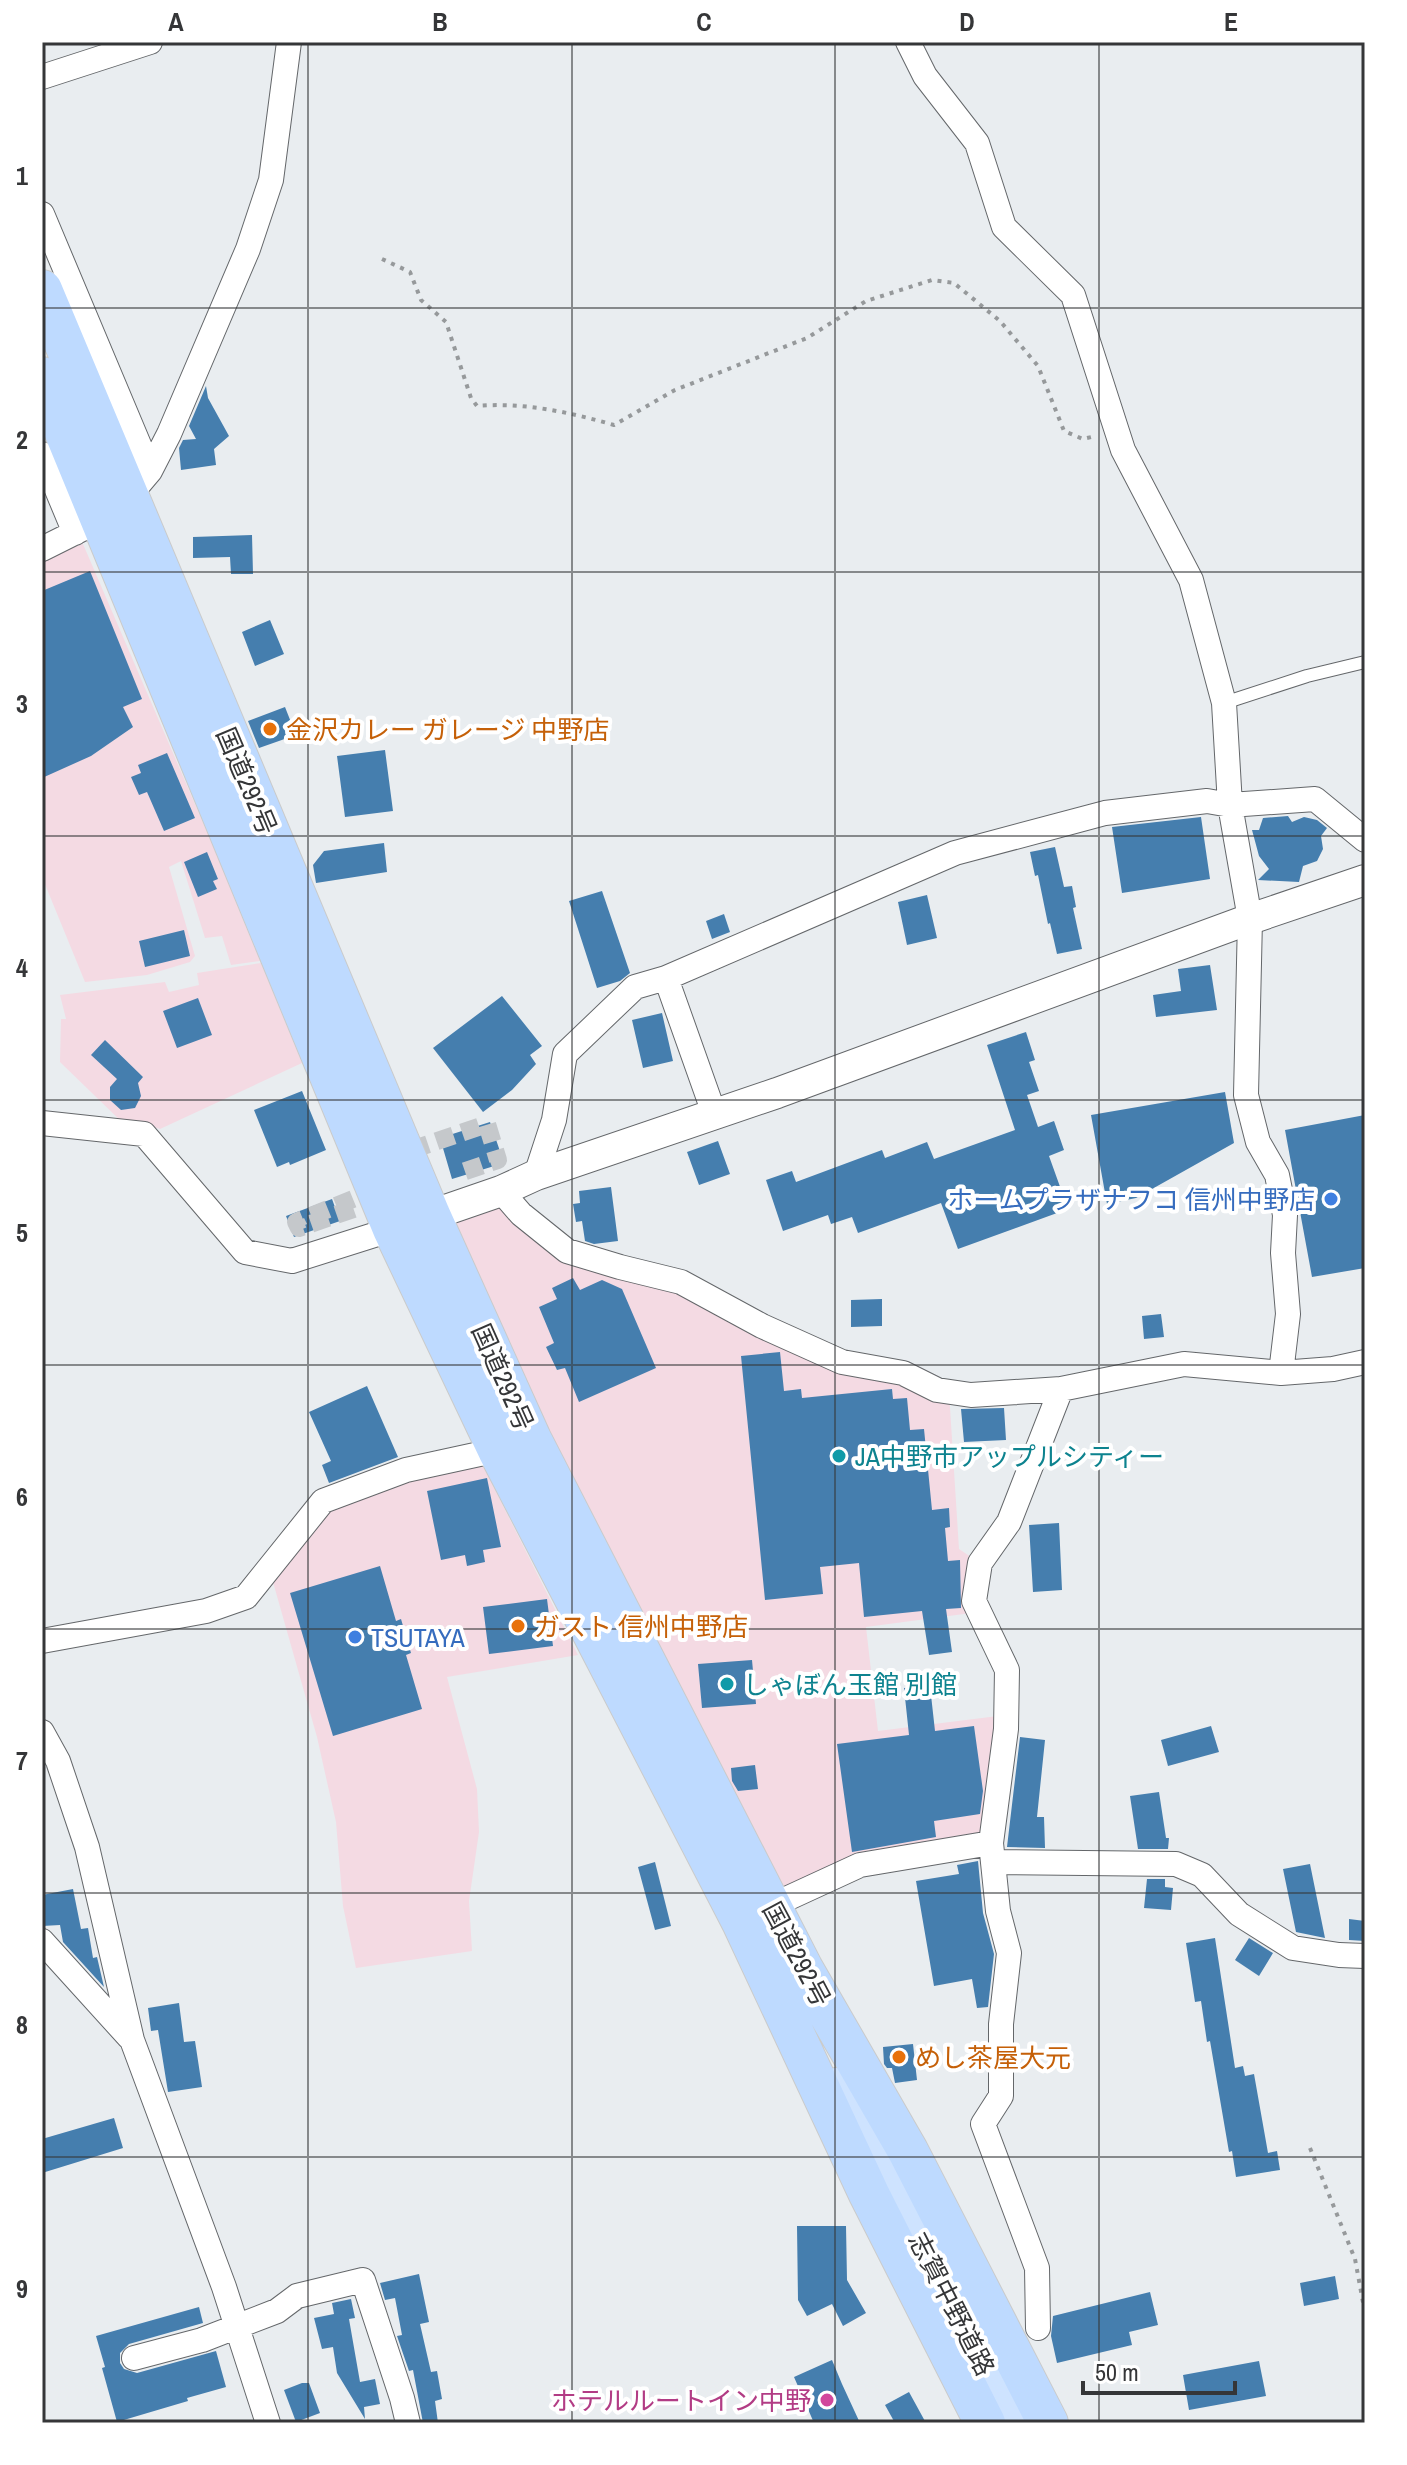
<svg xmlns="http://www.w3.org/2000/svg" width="1407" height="2465" viewBox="0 0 1407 2465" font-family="'Archivo Narrow','Noto Sans JP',sans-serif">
<rect width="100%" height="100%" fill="#e9edf0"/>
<!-- commercial -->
<path fill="#f4dae3" d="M83,544L213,846L260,961L231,965L222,936L205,938L181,861L169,867L195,956L190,962L147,975L85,982L42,877V558Z
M261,963L302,1063L160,1129L148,1125L126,1126L60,1062L61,1019H66L60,995L165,982L169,992L199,985L197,973Z
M501,1191L567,1251L762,1326L949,1392L959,1549L980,1563L979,1612L866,1627L878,1731L1006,1715L991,1843L860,1865L787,1900L501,1337L444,1210Z
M477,1454L578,1655L447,1677L477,1789L479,1832L469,1901L472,1951L356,1968L343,1906L336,1822L317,1737L269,1568L323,1501Z"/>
<!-- building -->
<path fill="#457eae" d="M206,386L208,398L229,436L214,449L216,465L181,470L179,448L183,440L196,439L189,426Z
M252,535L253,574H231L230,557L193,558V537Z
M90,571L142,699L123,707L133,727L91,756L42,778V591Z
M270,620L284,654L255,666L242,632Z
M285,707L296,735L259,748L248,721Z
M385,750L393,811L345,817L337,756Z
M167,753L195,818L164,831L147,792L139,795L131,777L141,773L138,765Z
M1288,816L1292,822L1304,817L1317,820L1327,828L1321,836L1323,849L1317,861L1303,866L1299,882L1258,880L1269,869L1259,856L1252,830H1259L1263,818Z
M1201,817L1210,879L1122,893L1112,827Z
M384,843L387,872L316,883L313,865L324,851Z
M1055,847L1064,887L1072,886L1076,907L1073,908L1082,949L1057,954L1050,923L1048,924L1038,875L1035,876L1030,852Z
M207,852L218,879L213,881L217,889L198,897L184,862Z
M602,891L630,973L620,981L597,988L569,901Z
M927,895L937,938L907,945L898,902Z
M724,914L730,932L712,939L706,921Z
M184,930L190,956L145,967L139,941Z
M1210,965L1217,1010L1156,1017L1153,995L1181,991L1178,969Z
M502,996L542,1046L530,1055L536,1064L512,1090L483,1112L433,1048Z
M198,998L212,1035L177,1048L163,1011Z
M662,1013L673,1061L643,1068L632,1020Z
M1026,1032L1035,1060L1029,1062L1039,1091L1027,1095L1038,1127L1054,1121L1064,1150L1049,1156L1068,1209L958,1249L941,1203L858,1233L852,1217L831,1224L828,1215L783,1231L766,1180L792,1171L796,1182L882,1150L885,1158L927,1142L934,1159L1015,1130L987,1045Z
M105,1040L143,1077L138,1083L141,1096L135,1108L121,1110L110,1100V1087L117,1079L91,1055Z
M302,1091L326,1150L290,1165L289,1162L277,1167L254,1110Z
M1225,1092L1234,1143L1136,1198L1107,1204L1091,1115Z
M1365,1115V1268L1312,1277L1285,1130Z
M490,1122L504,1163L452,1179L440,1138Z
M718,1141L730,1174L699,1185L687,1152Z
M611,1187L618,1241L594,1244L585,1241L582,1221L576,1222L573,1204L580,1203L579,1191Z
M332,1199L340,1221L294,1237L286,1216Z
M573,1278L580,1290L602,1280L622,1289L656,1368L579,1402L565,1368L557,1370L546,1347L554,1343L539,1307L557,1299L552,1288Z
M882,1299V1326L851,1327V1300Z
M1161,1314L1164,1337L1144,1339L1142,1316Z
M780,1352L784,1391L801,1389L802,1398L892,1389L893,1399L907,1398L910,1430L924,1429L932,1510L949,1508L950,1527L945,1528L948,1561L960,1560L961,1608L946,1609L952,1652L929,1655L922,1611L864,1617L859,1563L820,1567L823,1594L765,1600L741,1356Z
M367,1386L398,1457L329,1483L322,1465L331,1461L309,1412Z
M1004,1408L1006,1440L964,1442L961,1409Z
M487,1478L501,1547L483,1550L485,1562L467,1566L465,1555L441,1560L427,1491Z
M1059,1523L1062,1590L1033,1592L1029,1525Z
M380,1566L396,1621L401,1619L411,1653L406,1655L422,1709L333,1736L290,1593Z
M547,1599L553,1646L489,1654L483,1607Z
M752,1660L756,1704L702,1708L698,1664Z
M930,1686L935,1731L974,1726L983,1791L980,1814L934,1821L936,1837L852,1852L837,1744L909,1735L904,1688Z
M1211,1726L1219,1752L1168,1766L1161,1740Z
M1020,1737L1045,1740L1037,1817H1044L1045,1848L1007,1847Z
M755,1765L758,1789L738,1791L732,1781L731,1768Z
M1159,1792L1166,1838H1169L1168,1849H1138L1130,1796Z
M978,1861L983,1913L994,1954L988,2007L977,2008L972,1979L934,1986L916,1881L959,1874L957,1865Z
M655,1862L671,1926L655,1930L638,1867Z
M1310,1864L1325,1938L1296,1932L1283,1869Z
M1147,1879H1165V1887L1173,1888L1171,1910L1144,1908Z
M73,1889L81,1929L88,1928L93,1958L97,1957L104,1987L63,1942L60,1925L42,1926V1895Z
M1349,1919L1365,1921V1941L1349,1940Z
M1215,1938L1235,2068L1243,2066L1245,2076L1254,2074L1268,2153L1277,2151L1280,2170L1236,2177L1232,2151L1229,2152L1210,2041L1207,2042L1201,2001L1195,2002L1186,1943Z
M1249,1938L1273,1953L1259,1976L1235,1960Z
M179,2003L184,2042L195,2041L202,2087L168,2092L158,2030L151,2031L148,2008Z
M913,2044L917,2080L895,2083L892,2068H887L884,2064L883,2047Z
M114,2118L123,2148L42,2173V2139Z
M797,2226H846L847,2280L866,2313L843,2326L832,2304L807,2316L798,2300Z
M419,2274L429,2322L420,2324L431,2372L437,2371L442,2399L435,2401L438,2423H423L413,2370L409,2371L397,2336L402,2335L395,2298L385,2300L380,2283Z
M1335,2276L1339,2299L1304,2306L1300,2283Z
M1150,2292L1158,2325L1129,2332L1132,2345L1057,2363L1051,2336L1053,2316Z
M351,2299L355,2318L349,2319L360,2382L375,2379L380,2404L364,2407L365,2419L337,2373L333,2347L322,2349L314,2318L334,2314L332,2303Z
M199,2307L203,2323L129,2344L120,2353V2363L124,2369L137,2373L216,2351L226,2387L187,2398L188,2401L117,2422L102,2368L105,2367L96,2336Z
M832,2360L842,2384L860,2423H814L794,2377Z
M1259,2361L1266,2396L1189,2410L1183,2375Z
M302,2383H309L320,2413L296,2422L284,2390Z
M909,2392L926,2423H895L885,2405Z"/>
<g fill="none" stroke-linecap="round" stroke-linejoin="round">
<!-- pedestrian-tunnel -->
<path stroke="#c5c8cb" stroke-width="18" stroke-dasharray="18 9" stroke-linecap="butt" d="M411,1150L487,1124L498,1160L460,1173
M353,1199L296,1222L299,1228L359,1207"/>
<defs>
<path id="service" d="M1224,703L1307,676L1365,662"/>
<path id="minor" d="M908,42L925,76L977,143L1004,227L1073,295L1123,450L1191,580L1224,703L1230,805L1250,919L1246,1095L1258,1142L1277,1175L1285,1215L1283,1253L1288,1314L1281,1373
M42,77L150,42
M42,214L150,471
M42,454L75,533
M128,497L150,471L169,434L248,249L271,180L289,42
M42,549L86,527
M666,978L715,1116
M42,1123L144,1134L245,1252L292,1261L393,1229
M536,1175L554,1120L565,1054L635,987L666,978L955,853L1105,813L1207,801L1230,805L1315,799L1365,840
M501,1191L521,1214L567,1251L620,1267L681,1282L762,1326L842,1362L903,1373L937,1390L971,1395L1061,1389L1184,1364L1281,1373L1333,1369L1365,1362
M42,1641L206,1611L246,1597L323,1501L406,1470L498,1450
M42,1732L58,1761L87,1847L132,2040L224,2287L268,2423
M994,1862L1176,1864L1202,1875L1239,1914L1293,1948L1339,1955L1365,1956
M771,1906L860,1865L991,1843
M42,1941L129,2037
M1038,2328L1037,2268L983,2124L1001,2096V2024L1009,1953L998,1911L991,1843L1006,1729L1007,1670L974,1601L980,1563L1009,1522L1061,1389
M134,2358L202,2340L277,2311L297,2296L363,2280L402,2398L408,2423"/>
<path id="tertiary" d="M411,1222L501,1191L536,1175L777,1093L1250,919L1365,880"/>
<path id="primary" d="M837,2087L891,2185L1012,2423"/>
<path id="trunk" d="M42,290L430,1215L531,1439L803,1969L908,2151L1048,2423
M42,377L393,1229L498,1450L742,1922L869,2194L985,2423"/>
</defs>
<!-- service casing -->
<use href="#service" stroke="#64676a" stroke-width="14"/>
<!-- minor casing -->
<use href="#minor" stroke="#64676a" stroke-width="26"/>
<!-- tertiary casing -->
<use href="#tertiary" stroke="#64676a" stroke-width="32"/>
<!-- primary casing -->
<use href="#primary" stroke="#cacbcb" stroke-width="40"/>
<!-- trunk casing -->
<use href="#trunk" stroke="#cacbcb" stroke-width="42"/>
<!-- path -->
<path stroke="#96999b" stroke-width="4" stroke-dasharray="4 6" stroke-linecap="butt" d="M382,259L410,272L421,300L446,322L471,398L477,406C523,402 569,412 614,425L675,390L807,338L866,301L932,280L954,283L1000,321L1038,366L1064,431L1083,439L1096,436
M1310,2148L1355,2259L1365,2313"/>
<!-- service -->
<use href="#service" stroke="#fff" stroke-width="12"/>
<!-- minor -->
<use href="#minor" stroke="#fff" stroke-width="24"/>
<!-- tertiary -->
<use href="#tertiary" stroke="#fff" stroke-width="30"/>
<!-- primary -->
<use href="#primary" stroke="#cee3ff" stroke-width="38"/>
<!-- trunk -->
<use href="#trunk" stroke="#bedaff" stroke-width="40"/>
</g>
<!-- grid -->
<path fill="none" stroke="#353638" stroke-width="2" stroke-opacity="0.55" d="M308,42V2423M572,42V2423M835,42V2423M1099,42V2423M42,308H1365M42,572H1365M42,836H1365M42,1100H1365M42,1365H1365M42,1629H1365M42,1893H1365M42,2157H1365"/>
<!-- markers -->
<g fill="#e8710a" stroke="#fff" stroke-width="3">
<circle cx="270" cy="729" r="8"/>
<circle cx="518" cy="1626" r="8"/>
<circle cx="899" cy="2057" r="8"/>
</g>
<g fill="#3f7fe0" stroke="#fff" stroke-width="3">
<circle cx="1331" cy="1199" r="8"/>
<circle cx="355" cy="1637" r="8"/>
</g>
<g fill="#0f9aa8" stroke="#fff" stroke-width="3">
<circle cx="839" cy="1456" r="8"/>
<circle cx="727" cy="1684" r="8"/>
</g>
<circle fill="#d1479c" stroke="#fff" stroke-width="3" cx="827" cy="2400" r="8"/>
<g text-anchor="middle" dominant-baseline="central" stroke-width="8" stroke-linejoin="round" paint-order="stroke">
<!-- food labels -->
<g font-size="26" fill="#c56008" stroke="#fff" text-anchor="start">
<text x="286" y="729">金沢カレー ガレージ 中野店</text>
<text x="534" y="1626">ガスト 信州中野店</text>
<text x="915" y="2057">めし茶屋大元</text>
</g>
<!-- street labels -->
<g font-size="26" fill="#353638" stroke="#fff">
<text transform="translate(247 781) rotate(67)">国道292号</text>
<text transform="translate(503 1377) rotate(66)">国道292号</text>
<text transform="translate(797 1954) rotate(62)">国道292号</text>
<text transform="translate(952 2304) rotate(63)">志賀中野道路</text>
</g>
<!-- shop labels -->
<g font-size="26" fill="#366cbe" stroke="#fff" text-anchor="end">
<text x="1315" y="1199">ホームプラザナフコ 信州中野店</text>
<text x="371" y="1637" text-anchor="start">TSUTAYA</text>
</g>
<!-- culture labels -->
<g font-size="26" fill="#0d838f" stroke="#fff" text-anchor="start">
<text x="855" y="1456">JA中野市アップルシティー</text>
<text x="743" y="1684">しゃぼん玉館 別館</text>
</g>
<!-- hotel labels -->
<g font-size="26" fill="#b23c85" stroke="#fff" text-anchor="end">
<text x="811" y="2400">ホテルルートイン中野</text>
</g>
</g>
<!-- border -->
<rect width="1407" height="2465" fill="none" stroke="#ffffff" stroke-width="88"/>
<!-- scale -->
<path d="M1083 2381v12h152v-12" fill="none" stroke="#353638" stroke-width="4"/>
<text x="1095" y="2381" font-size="24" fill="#353638" stroke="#ffffff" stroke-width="6" paint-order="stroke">50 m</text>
<rect x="44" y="44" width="1319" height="2377" fill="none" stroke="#353638" stroke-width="3"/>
<g font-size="26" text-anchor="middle" font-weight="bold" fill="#353638">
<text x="176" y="31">A</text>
<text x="440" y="31">B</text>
<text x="704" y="31">C</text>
<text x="967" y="31">D</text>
<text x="1231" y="31">E</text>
<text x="22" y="185">1</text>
<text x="22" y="449">2</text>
<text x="22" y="713">3</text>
<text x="22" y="977">4</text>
<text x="22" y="1242">5</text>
<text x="22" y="1506">6</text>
<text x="22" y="1770">7</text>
<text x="22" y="2034">8</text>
<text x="22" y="2298">9</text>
</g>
</svg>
